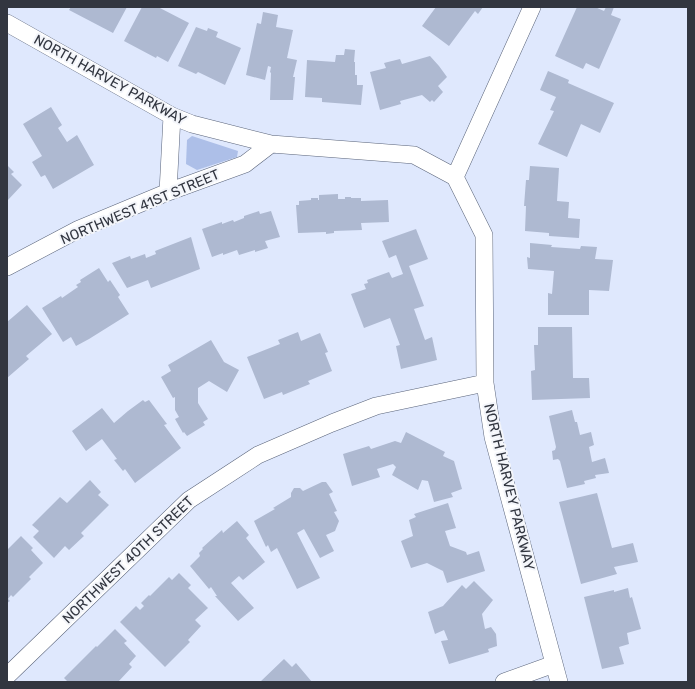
<svg xmlns="http://www.w3.org/2000/svg" width="695" height="689" viewBox="0 0 695 689" font-family="Rubik,sans-serif">
<rect width="100%" height="100%" fill="#dfe8fd"/>
<!-- green -->
<path fill="#adbfe8" d="M192,136L238,151L237,157L197,170L186,164L187,140Z"/>
<!-- building -->
<path fill="#aeb9d1" d="M71,7H127L113,33L69,10Z
M142,7H158L189,23L168,62L157,56L156,58L124,41Z
M436,7H483L478,14L475,11L449,46L422,26Z
M577,7H595L604,11L606,7H614L611,15L621,19L599,69L586,63L583,69L555,56Z
M263,12L278,15L276,27L293,30L287,58L297,60L293,77H295L293,100H270L271,73L270,72L271,67L268,66L265,80L246,75L257,23L261,24Z
M196,27L207,31L208,28L218,32L216,37L241,48L225,85L198,72L196,74L178,66Z
M345,49L355,50L354,62H355V75H357V85H363L361,105L322,102V98L305,97L307,60L335,62L336,55H344Z
M430,56L439,66L447,77L438,86L443,92L434,102L432,100L430,102L422,95L400,101L401,104L380,110L370,72L386,68L384,63L400,59L402,64Z
M548,71L569,80L568,83L614,103L600,133L581,124L567,157L538,144L554,111L550,110L556,97L540,90Z
M51,107L62,125L58,128L67,142L77,135L94,165L53,189L45,175L41,177L32,162L42,156L23,124Z
M7,165L14,172L11,174L22,185L7,201Z
M530,166L559,168L557,201L569,202L568,218L580,219L579,238L549,236V233L525,231L526,206H524L526,180H529Z
M338,194V199H345V197H351V198H361V201L388,200L389,222L361,223L362,230L334,231V233L326,234V232L298,233L296,205H299V201L311,200V198H318V200H319V195Z
M259,211L260,214L271,211L280,237L265,241L268,248L255,252V250L239,255L237,250L223,255V253L212,257L202,229L222,222V224L233,220L234,222L244,218V216Z
M416,229L428,259L409,266L424,306L414,309L425,340L432,337L437,360L401,369L396,346L400,345L390,318L364,328L351,294L366,289L364,284L368,283L367,280L389,272L392,278L403,274L396,255L389,258L382,241Z
M191,237L200,269L151,288L148,280L127,288L112,263L130,256L131,259L145,254L146,258L156,254L155,251Z
M530,243L552,245L551,247L580,249L581,246L597,247L595,259L613,260L609,291L589,290V315H548V293L552,294L554,271L528,269L527,257L530,258Z
M99,268L108,282L110,280L120,295L118,297L129,314L89,339L76,346L71,337L63,342L42,308L61,296L62,298L78,287L76,285L81,282L80,280Z
M27,305L52,334L26,356L29,359L7,378V322Z
M538,327H572L573,378H589L590,398L532,400L531,371L535,370L534,345H538Z
M298,332L301,341L320,333L328,352L325,353L332,371L308,381L310,384L283,395L282,392L264,399L247,357L280,344L278,340Z
M211,340L224,362L239,370L227,392L209,381L198,388V403L208,419L203,422L205,425L187,436L184,432L183,433L175,419L179,417L175,410V397L173,398L161,377L171,371L168,365Z
M143,400L145,402L149,400L167,424L164,425L181,448L135,483L125,469L123,471L114,460L117,459L102,439L86,451L72,431L102,408L114,423L128,411Z
M572,410L575,422H577L580,435L591,432L594,445L589,447L592,462L605,458L609,473L595,475L596,478L584,481L585,484L567,488L560,461L558,459L553,460L552,451L555,450L556,447L549,416Z
M406,432L445,452L443,456L454,461L462,489L451,493L453,497L434,502L428,481L422,480L418,490L392,475L396,467L393,464L377,469L380,477L352,486L343,454L369,446L371,449L395,441L401,443Z
M90,480L101,492L98,495L109,505L81,533L84,536L69,550L65,546L54,558L33,537L39,531L32,525L60,497L67,503Z
M322,482H326L333,492L329,494L337,511L334,512L339,521L335,531L326,535L334,551L320,558L304,529L297,533L320,578L297,589L277,548L271,552L268,545L266,547L254,521L275,509L273,508L291,497V493L294,488H300L303,491Z
M597,493L612,548L633,543L638,562L614,567L617,574L581,584L559,502Z
M448,503L456,528L445,531L450,546L466,552L467,555L479,551L485,571L447,583L443,571L427,563L411,568L401,541L413,536L409,520L416,517L414,514Z
M237,521L249,535L246,538L265,562L243,580L239,576L231,583L254,608L238,621L215,596H217L211,587L209,589L190,566L200,556L199,553L203,549L202,548L222,530L223,533Z
M21,536L33,548L31,550L43,563L29,577L31,579L13,597L11,595L8,599L10,601L7,603V550Z
M179,573L191,585L188,588L208,608L195,620L201,626L188,640L190,642L165,667L120,622L136,606L140,610L144,606L141,603L149,595L150,596L169,577L172,580Z
M474,581L493,600L482,614L485,629L491,627L496,634L497,646L488,649L489,652L449,664L441,641L448,640L444,630L435,634L428,612L443,606L462,585L466,589Z
M628,588L630,598L632,597L641,629L627,633L629,644L619,647L624,664L602,669L584,597L614,590V592Z
M115,629L127,641L124,643L136,656L129,664L132,667L118,682H68L64,678L96,646L97,647Z
M284,659L292,667L296,663L312,682H260Z"/>
<g fill="none" stroke-linecap="round" stroke-linejoin="round">
<defs>
<path id="street" d="M7,23L172,116L192,124L271,144L414,155L455,177L484,235L485,383L493,437L559,682
M455,177L532,7
M168,192L172,116
M7,267L79,229L168,192L245,164L271,144
M7,676L189,500L258,455L332,423L376,406L485,383
M504,682L554,664"/>
</defs>
<!-- street casing -->
<use href="#street" stroke="#5a647a" stroke-width="18"/>
<!-- street -->
<use href="#street" stroke="#fff" stroke-width="17"/>
</g>
<g text-anchor="middle" dominant-baseline="central" stroke-width="4" stroke-linejoin="round" paint-order="stroke">
<!-- street labels -->
<g font-size="14" fill="#323640" stroke="#f3f5fa">
<text transform="translate(110 80) rotate(29)">NORTH HARVEY PARKWAY</text>
<text transform="translate(140 207) rotate(-23)">NORTHWEST 41ST STREET</text>
<text transform="translate(509 487) rotate(76)">NORTH HARVEY PARKWAY</text>
<text transform="translate(128 560) rotate(-44)">NORTHWEST 40TH STREET</text>
</g>
</g>
<!-- border -->
<rect width="695" height="689" fill="none" stroke="#323640" stroke-width="16"/>
</svg>
